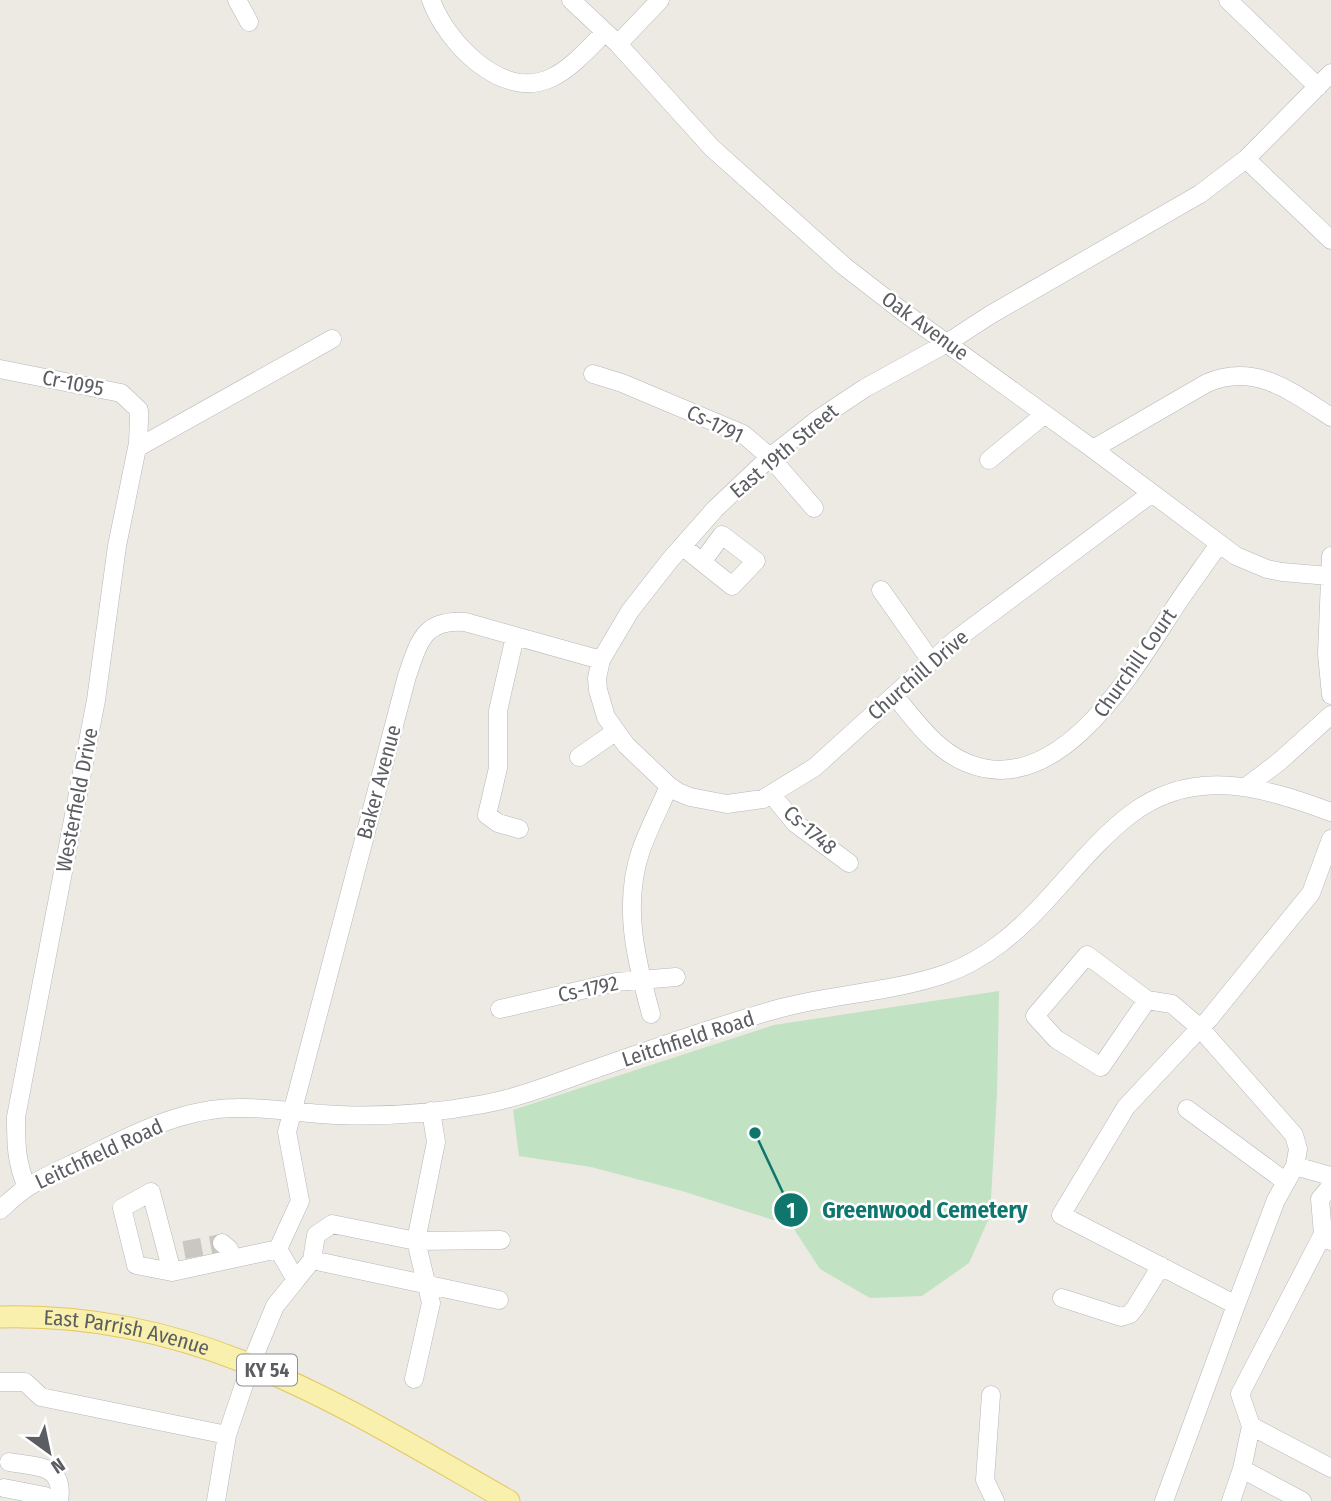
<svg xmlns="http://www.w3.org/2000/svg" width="1331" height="1501" viewBox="0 0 1331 1501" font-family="'Fira Sans Condensed',sans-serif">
<rect width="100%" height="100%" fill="#eceae2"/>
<!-- green -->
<path fill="#c1e2c3" d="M999,991L997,1093L990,1216L969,1263L922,1296L870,1298L820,1269L792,1226L682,1191L591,1167L519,1156L513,1110L774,1025Z"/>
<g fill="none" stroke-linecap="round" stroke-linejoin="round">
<!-- minor-tunnel -->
<path stroke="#c8c7c2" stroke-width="18" stroke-dasharray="18 9" stroke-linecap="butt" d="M184,1250L222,1243"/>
<defs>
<path id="minor" d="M237,0L249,22
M431,0C446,42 502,101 551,78C572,68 589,48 605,32
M571,0L618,44L712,148L844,266L902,311L1093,449L1236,556L1267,569L1282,572L1329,576
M1228,0L1318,87
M618,44L660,0
M1246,159L1331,240
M0,369L121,393L139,410V420L138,443L117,546L96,700L16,1117C16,1143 16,1163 27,1187
M593,374L622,383L743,434L770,457L814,508
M137,448L332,339
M1093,449L1207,383C1255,362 1292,392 1331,417
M989,460L1045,414
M1152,493L954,641L815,767L763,799L727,804L690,797L678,792L669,786L626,745L606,717L598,690L597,678L601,660L630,611L670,560L715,509L770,457L817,420L865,388L947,343L990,315L1200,194L1246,159L1331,73
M682,546L732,586L756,561L722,535L702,562
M1331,556L1327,654L1331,695
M881,590L931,661
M515,636L498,711V768L487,815L498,823L519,829
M894,695C915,720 935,750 967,763C1059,801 1133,671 1173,610C1187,588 1204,566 1219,544
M579,757L615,732
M1246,787L1280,761L1331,715
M772,795L795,823L849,863
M1147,1000L1101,1067L1056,1039L1035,1016L1087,955L1147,1000L1172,1004L1200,1028L1294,1135L1298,1149L1295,1166L1276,1200L1236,1305L1061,1215L1126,1107L1200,1028L1209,1019L1311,893L1331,839
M500,1009L616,982L676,977
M651,1014C636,960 622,905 641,850C649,828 660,807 669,786
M1187,1109L1286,1182
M1295,1166L1331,1176
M0,1210C9,1202 18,1193 28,1187C46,1175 67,1167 87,1157C134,1134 183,1108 237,1108C271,1107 305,1114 339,1115C387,1117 436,1113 484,1104C522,1097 558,1082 595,1069C656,1048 718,1025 781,1008C835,994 892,992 945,974C985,960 1016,933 1044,903C1072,873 1098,839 1131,814C1194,766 1263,787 1331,812
M1331,1241L1323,1234L1320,1199L1331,1186
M222,1243L229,1249L231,1259
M312,1260L499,1300
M172,1272L151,1192L122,1208L136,1265L172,1272L278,1249
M296,1280L312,1260L316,1235L332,1224L416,1241L436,1142L431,1111
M1062,1298L1121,1317L1130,1314L1135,1308L1161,1266
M414,1379L431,1303L416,1241L501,1240
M0,1382H25L41,1397L227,1435
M991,1395L985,1480L995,1501
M1251,1426L1331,1468
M9,1462C37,1467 65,1464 59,1501
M1242,1469L1302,1501
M4,1488L45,1496
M216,1501L227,1435L251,1364L275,1306L296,1280L278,1249L300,1201L287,1132L407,676C419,642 423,619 465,622L601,660
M1164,1501L1236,1305
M1231,1501L1242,1469L1251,1426L1240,1394L1323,1234"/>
<g id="major">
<path id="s1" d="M0,1317C201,1312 342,1406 509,1501"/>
</g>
</defs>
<!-- minor casing -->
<use href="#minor" stroke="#b5b7bb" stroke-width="19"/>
<!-- major casing -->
<use href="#major" stroke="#e4c863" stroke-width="23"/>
<!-- minor -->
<use href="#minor" stroke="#fff" stroke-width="18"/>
<!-- major -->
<use href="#major" stroke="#f8f0ac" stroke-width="21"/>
</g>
<g text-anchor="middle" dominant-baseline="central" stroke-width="5" stroke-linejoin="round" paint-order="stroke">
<!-- shield labels -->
<rect fill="#fff" stroke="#8c8e91" stroke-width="2" x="237" y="1354.5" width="60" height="31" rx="5"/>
<g font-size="19" font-weight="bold" fill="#5b5d62">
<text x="267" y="1370">KY 54</text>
</g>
<!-- street labels -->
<g font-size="21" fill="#5b5d62" stroke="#fff">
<text transform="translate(925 326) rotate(36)">Oak Avenue</text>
<text transform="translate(73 383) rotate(11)">Cr-1095</text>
<text transform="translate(715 424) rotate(26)">Cs-1791</text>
<text transform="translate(784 451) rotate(-40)">East 19th Street</text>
<text transform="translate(1135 663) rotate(-55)">Churchill Court</text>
<text transform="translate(918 675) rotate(-41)">Churchill Drive</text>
<text transform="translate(379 782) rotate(-75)">Baker Avenue</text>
<text transform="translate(77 800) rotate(-79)">Westerfield Drive</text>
<text transform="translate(810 830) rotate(41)">Cs-1748</text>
<text transform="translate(588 989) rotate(-12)">Cs-1792</text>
<text transform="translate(688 1039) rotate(-18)">Leitchfield Road</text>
<text transform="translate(99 1154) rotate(-25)">Leitchfield Road</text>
<text stroke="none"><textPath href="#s1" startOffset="128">East Parrish Avenue</textPath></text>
</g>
</g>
<!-- callouts -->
<path fill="none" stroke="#0f766e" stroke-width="2.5" d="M755 1133L791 1210"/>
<g fill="#0f766e" stroke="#fff" stroke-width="2.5">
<circle cx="755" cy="1133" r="7"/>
<circle cx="791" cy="1210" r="18"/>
</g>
<g font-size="21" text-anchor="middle" font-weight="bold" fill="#fff">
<text x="791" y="1218">1</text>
</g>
<g font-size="23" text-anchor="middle" font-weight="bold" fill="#0f766e" stroke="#fff" stroke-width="5" stroke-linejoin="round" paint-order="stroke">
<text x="925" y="1218">Greenwood Cemetery</text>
</g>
<!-- north arrow -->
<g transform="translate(49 1452) rotate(147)" stroke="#ffffff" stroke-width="5" paint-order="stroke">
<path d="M0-5L12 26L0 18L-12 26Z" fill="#5b5d62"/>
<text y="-10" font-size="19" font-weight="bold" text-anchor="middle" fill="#5b5d62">N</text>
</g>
</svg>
